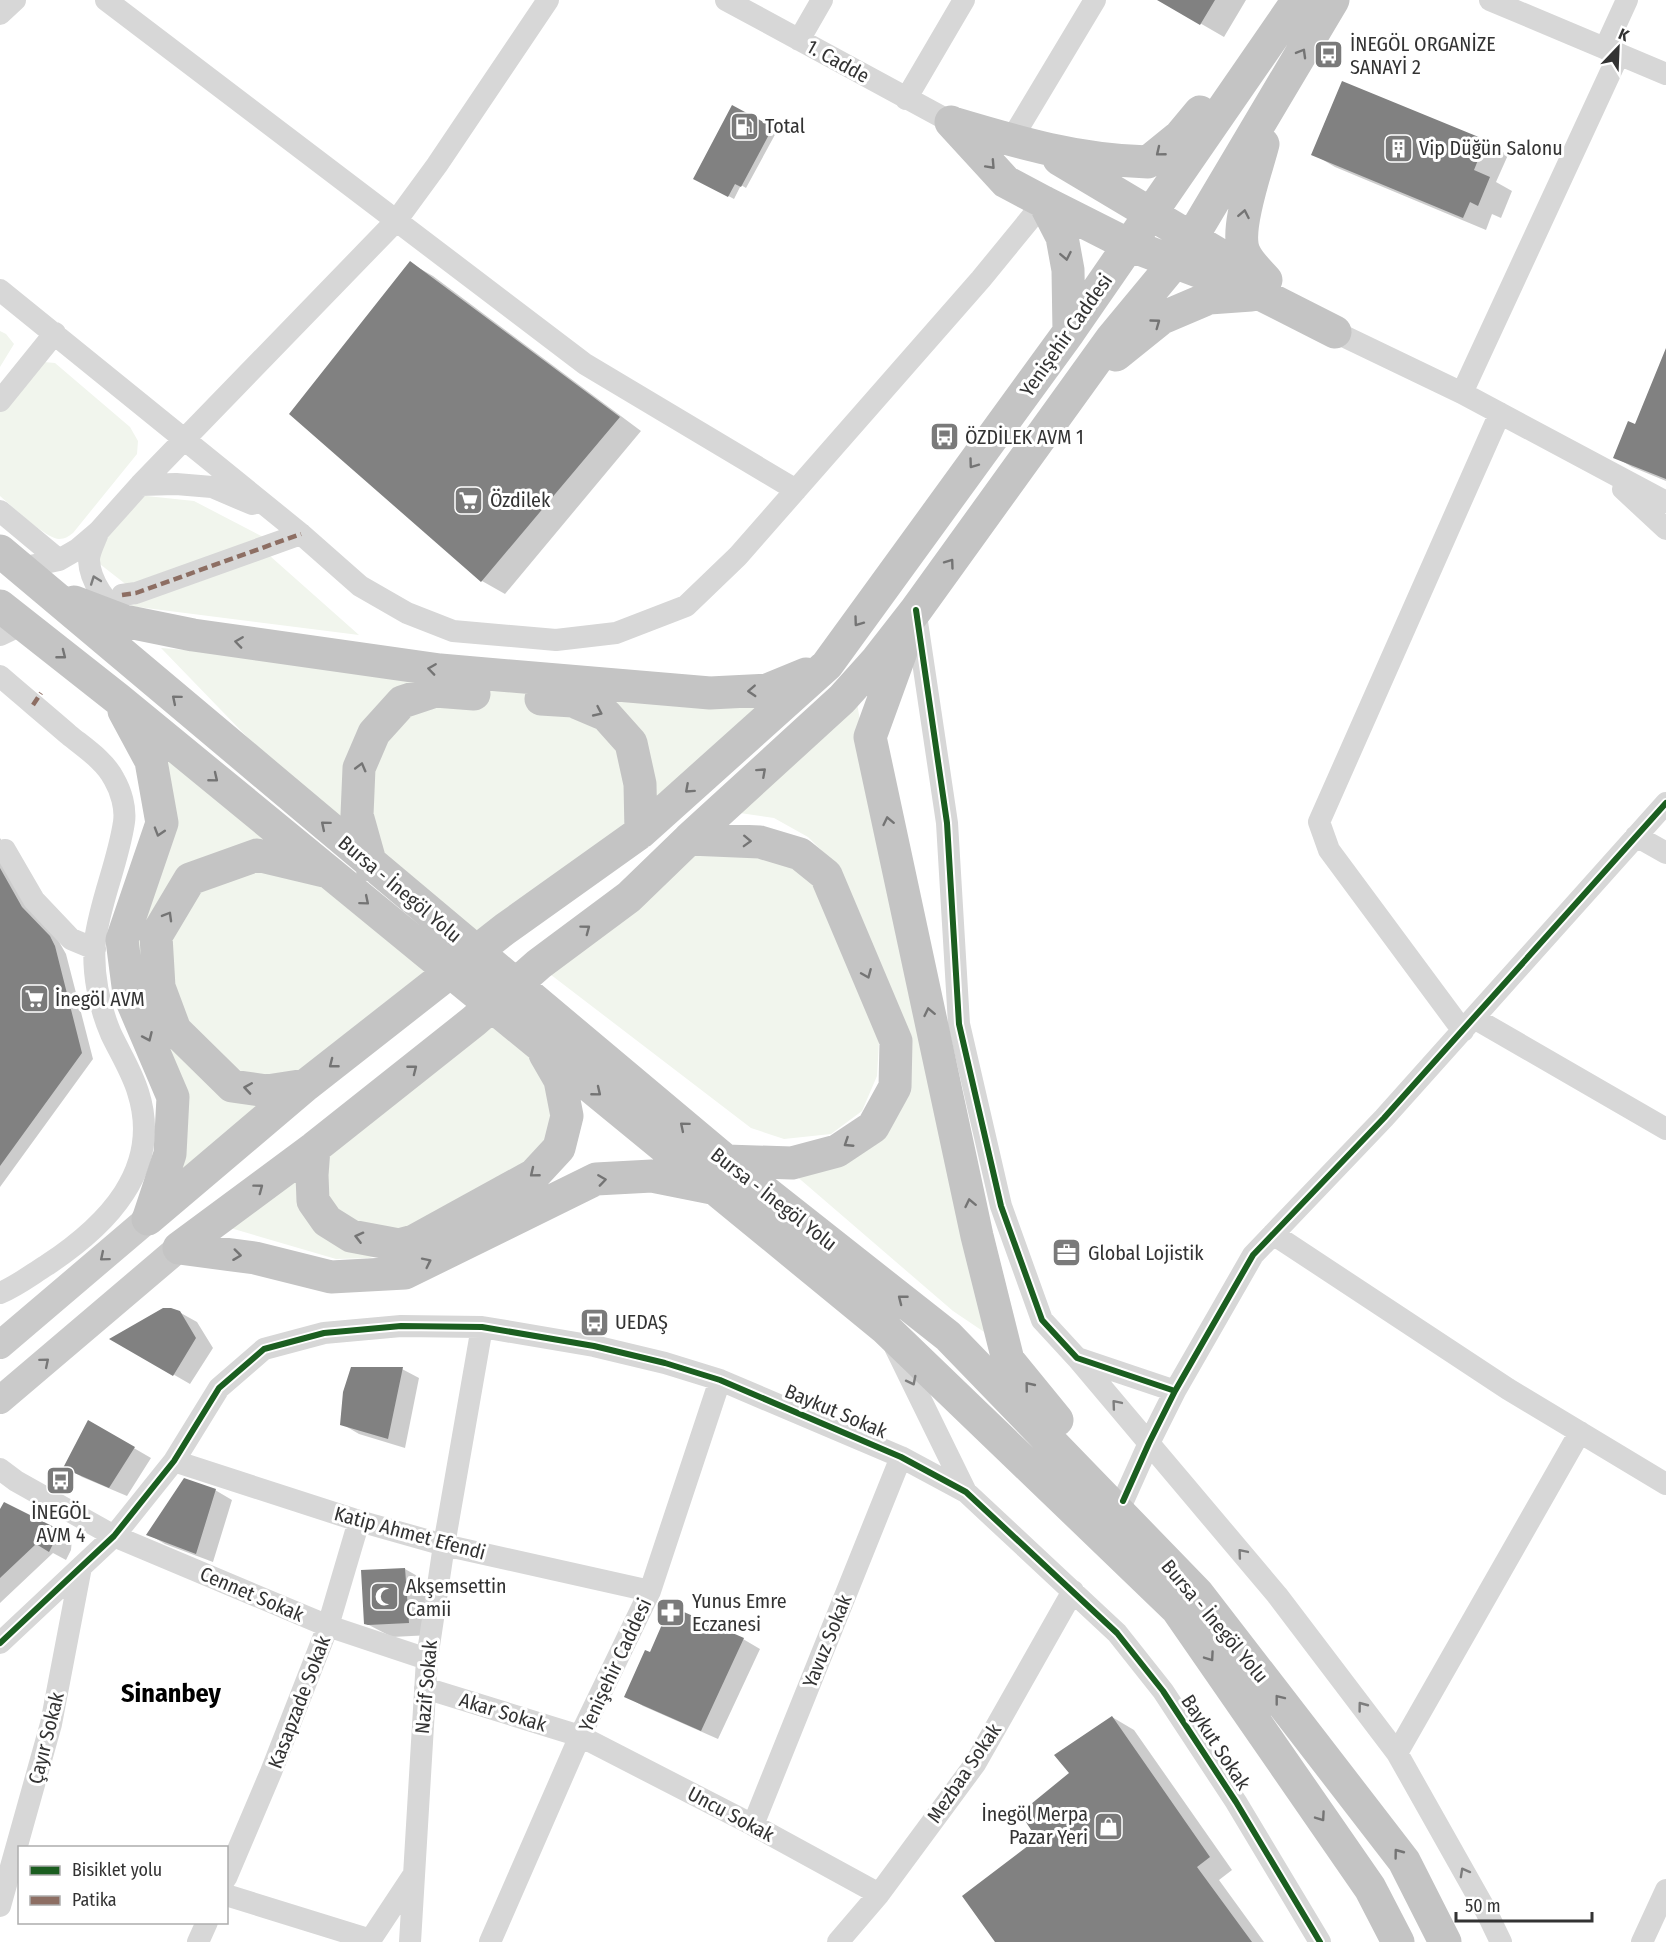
<svg xmlns="http://www.w3.org/2000/svg" width="1666" height="1942" viewBox="0 0 1666 1942" font-family="'Fira Sans Condensed',sans-serif">
<rect width="100%" height="100%" fill="#fff"/>
<!-- green -->
<path fill="#f1f5ed" d="M0,331L6,334L14,344L0,367Z
M44,362L55,363L130,427L138,441L137,454L73,533C69,536 65,539 59,539C45,538 12,506 0,496V408Z
M137,495L194,501L265,538L128,586L96,561L102,537Z
M270,556L359,635L130,606Z
M161,648L660,689L827,665L478,950L371,865Z
M118,699L453,970L148,1219L170,1154L122,940L162,823Z
M857,703L878,827L993,1338L953,1311L787,1168L908,1098L842,871L808,837L774,818L733,812Z
M692,850L793,862L819,882L879,1042L877,1076L862,1111L831,1134L784,1139L751,1128L542,968Z
M492,1005L541,1047L559,1148L414,1241L351,1236L312,1175L314,1148Z
M296,1166L306,1207L395,1250L369,1258L336,1259L227,1227Z"/>
<!-- shadow -->
<path fill="#0003" d="M1160,0H1246L1224,37Z
M733,107L777,131L746,188L741,185L734,199L695,178Z
M1485,142L1508,155L1496,182L1512,191L1501,218L1492,214L1486,230L1335,167L1313,154Z
M410,263L433,276L641,431L505,594L482,581L291,414Z
M1666,351V481L1632,467L1615,457L1635,426Z
M0,838L66,954L93,1059L0,1187Z
M179,1312L197,1322L213,1348L190,1384L112,1339Z
M402,1369L419,1378L405,1448L359,1434L342,1424Z
M89,1422L151,1458L127,1496L82,1477L65,1467Z
M215,1490L232,1500L213,1562L165,1544L148,1534Z
M0,1512L55,1530L72,1539L71,1550L66,1560L53,1553L0,1603Z
M405,1569L428,1582L431,1635L392,1637L365,1623Z
M743,1639L760,1649L718,1739L643,1706L626,1696L651,1654Z
M1112,1717L1134,1730L1232,1870L1219,1880L1264,1942H996L1039,1839L1071,1774Z"/>
<!-- building -->
<path fill="#818181" d="M1157,0H1215L1200,25Z
M1342,81L1486,140L1474,170L1490,177L1478,206L1470,202L1463,218L1311,155Z
M732,105L773,127L741,187L735,184L728,197L693,179Z
M410,261L620,417L481,582L289,414Z
M1666,348V479L1613,458L1628,421L1635,424Z
M0,868L22,907L50,936L55,946L82,1053L0,1166Z
M163,1308H171L180,1311L196,1338L173,1376L109,1339Z
M351,1367H403L388,1439L340,1425L343,1392Z
M88,1420L135,1447L109,1488L63,1468Z
M184,1478L216,1489L196,1554L146,1535Z
M4,1502L56,1528L55,1540L49,1552L36,1544L0,1578V1509Z
M405,1568L409,1623L368,1625L364,1624L361,1570Z
M670,1606L744,1638L701,1731L624,1697L645,1650L650,1652Z
M1112,1716L1210,1857L1197,1867L1252,1942H995L962,1896L1037,1839L1020,1813L1069,1773L1054,1755Z"/>
<g fill="none" stroke-linecap="round" stroke-linejoin="round">
<!-- minor -->
<path stroke="#d7d7d7" stroke-width="22" d="M106,0L585,364L796,490
M726,0L951,122
M1490,0L1666,74
M0,14L15,0
M799,40L822,0
M1605,48L1627,0
M906,99L964,0
M1011,140L1095,0
M0,290L301,534L360,586L407,613L453,631L556,640L616,633L686,606L738,556L981,279L1044,202
M1335,332L1462,393L1666,502
M1462,393L1619,54
M0,401L55,333
M140,485L176,484L212,487L252,504
M1623,489L1666,529
M0,511L59,560
M98,533C95,541 89,552 89,560C90,583 107,602 121,617
M21,568L59,560L78,549L98,532L140,485L396,221L437,165L548,0
M122,595L136,593L301,534
M916,615L947,823L959,1024L1001,1206L1042,1320L1077,1358L1175,1391
M0,635L23,624
M0,676C23,696 46,715 69,735C85,748 105,761 114,779C121,791 126,808 124,822C118,863 100,901 95,941C92,972 99,1006 111,1034C120,1053 132,1072 138,1092C163,1170 106,1226 47,1265C31,1275 17,1286 0,1293
M1636,836L1666,853
M5,850L34,900L71,939L95,949
M1474,1018L1666,1129
M1463,1031L1329,850L1319,822L1500,413
M1273,1234L1508,1389L1666,1484
M895,1347L966,1492
M1077,1358L1277,1595L1397,1753L1486,1911L1501,1942
M174,1461L359,1521L444,1545L650,1591
M0,1469L16,1481L114,1536L328,1626L427,1659
M1123,1501L1149,1443L1175,1391L1253,1255L1384,1118L1666,803
M0,1643L114,1536L174,1461L219,1388L264,1349L324,1333L401,1326L482,1327L594,1346L665,1363L720,1380L901,1457L966,1492L1117,1633L1163,1691L1236,1802L1320,1942
M425,1688L580,1736L753,1825L879,1894
M1397,1753L1580,1432
M753,1825L901,1457
M226,1878L271,1772L328,1626L359,1521
M226,1895L371,1940
M0,1906L51,1724L81,1567
M198,1942L207,1922
M369,1942L412,1877
M410,1942L427,1659L444,1545L482,1327
M490,1942L580,1736L650,1591L720,1380
M838,1942L879,1894L975,1764L1073,1591
M1642,1942L1666,1890"/>
<!-- major -->
<path stroke="#cacaca" stroke-width="28" d="M0,1345L148,1219
M0,1400L179,1248"/>
<!-- highway -->
<path stroke="#c4c4c4" stroke-width="33" d="M951,122L1006,182L1044,202L1129,245L1262,295L1335,332
M953,123C1020,143 1077,160 1148,162L1180,136L1200,112
M1263,144C1257,169 1233,231 1245,254C1249,263 1259,272 1266,280
M1059,159L1255,276
M1044,202L1062,237L1068,270L1069,332
M1116,355L1162,318L1209,298L1251,295
M0,551L726,1161L948,1336L1198,1594L1404,1861L1445,1942
M74,602L124,621L193,635L440,670L710,693L767,690L806,674
M0,606L118,699L886,1329L1177,1609L1370,1888L1398,1942
M907,635L870,737L977,1236L1008,1360L1057,1420
M541,699L573,701L606,715L631,743L640,784L641,832
M124,711L151,761L162,823L122,940L129,994L173,1097L170,1154L149,1217
M689,839L760,842L800,854L826,875L896,1041L895,1087L873,1127L837,1151L792,1163L726,1161
M371,865L357,815L359,768L374,733L402,702L435,691L474,694
M306,1085L267,1091L232,1086L175,1030L159,987L156,936L190,879L257,855L324,871
M314,1148L312,1175L313,1201L327,1221L351,1236L399,1245L414,1241L534,1175L559,1148L567,1116L560,1080L545,1054
M148,1219L306,1085L505,929L641,832L827,665L1069,332L1298,0
M179,1248L314,1148L474,1021L539,964L629,897L689,839L842,699L877,660L916,610L1112,338L1175,262L1191,239L1333,0
M179,1248L255,1258L331,1277L405,1273L596,1179L652,1176L712,1188"/>
<!-- quiet -->
<path stroke="#8d6e63" stroke-width="4.5" stroke-dasharray="9 4.5" stroke-linecap="butt" d="M122,595L136,593L301,534
M33,705L41,693"/>
<defs>
<path id="cycleway" d="M916,610L947,823L959,1024L1001,1206L1042,1320L1077,1358L1175,1391
M1123,1501L1149,1443L1175,1391L1253,1255L1384,1118L1666,803
M0,1643L114,1536L174,1461L219,1388L264,1349L324,1333L401,1326L482,1327L594,1346L665,1363L720,1380L901,1457L966,1492L1117,1633L1163,1691L1236,1802L1320,1942"/>
</defs>
<!-- cycleway casing -->
<use href="#cycleway" stroke="#fff" stroke-width="10"/>
<!-- cycleway -->
<use href="#cycleway" stroke="#1b5e20" stroke-width="6"/>
</g>
<!-- one-way arrows -->
<defs><path id="oneway-chevron" d="M-2-3.5L2.5 0L-2 3.5" fill="none" stroke-width="1.6" stroke-linecap="round" stroke-linejoin="round" transform="scale(1.5)"/></defs>
<g stroke="#747474">
<use href="#oneway-chevron" transform="translate(1302 53) rotate(-60)"/>
<use href="#oneway-chevron" transform="translate(1160 152) rotate(141)"/>
<use href="#oneway-chevron" transform="translate(991 165) rotate(47)"/>
<use href="#oneway-chevron" transform="translate(1244 214) rotate(-79)"/>
<use href="#oneway-chevron" transform="translate(1066 256) rotate(79)"/>
<use href="#oneway-chevron" transform="translate(1156 323) rotate(-36)"/>
<use href="#oneway-chevron" transform="translate(973 464) rotate(126)"/>
<use href="#oneway-chevron" transform="translate(950 563) rotate(-54)"/>
<use href="#oneway-chevron" transform="translate(858 622) rotate(126)"/>
<use href="#oneway-chevron" transform="translate(239 642) rotate(-172)"/>
<use href="#oneway-chevron" transform="translate(62 655) rotate(38)"/>
<use href="#oneway-chevron" transform="translate(432 669) rotate(-172)"/>
<use href="#oneway-chevron" transform="translate(752 691) rotate(177)"/>
<use href="#oneway-chevron" transform="translate(176 699) rotate(-140)"/>
<use href="#oneway-chevron" transform="translate(598 712) rotate(25)"/>
<use href="#oneway-chevron" transform="translate(361 767) rotate(-75)"/>
<use href="#oneway-chevron" transform="translate(762 772) rotate(-42)"/>
<use href="#oneway-chevron" transform="translate(214 778) rotate(39)"/>
<use href="#oneway-chevron" transform="translate(689 789) rotate(138)"/>
<use href="#oneway-chevron" transform="translate(888 821) rotate(-102)"/>
<use href="#oneway-chevron" transform="translate(325 825) rotate(-140)"/>
<use href="#oneway-chevron" transform="translate(159 832) rotate(107)"/>
<use href="#oneway-chevron" transform="translate(747 841) rotate(2)"/>
<use href="#oneway-chevron" transform="translate(365 901) rotate(40)"/>
<use href="#oneway-chevron" transform="translate(168 916) rotate(-60)"/>
<use href="#oneway-chevron" transform="translate(586 929) rotate(-37)"/>
<use href="#oneway-chevron" transform="translate(867 974) rotate(67)"/>
<use href="#oneway-chevron" transform="translate(929 1012) rotate(-102)"/>
<use href="#oneway-chevron" transform="translate(148 1037) rotate(66)"/>
<use href="#oneway-chevron" transform="translate(333 1064) rotate(142)"/>
<use href="#oneway-chevron" transform="translate(413 1069) rotate(-38)"/>
<use href="#oneway-chevron" transform="translate(248 1088) rotate(-171)"/>
<use href="#oneway-chevron" transform="translate(597 1092) rotate(39)"/>
<use href="#oneway-chevron" transform="translate(684 1126) rotate(-140)"/>
<use href="#oneway-chevron" transform="translate(848 1143) rotate(147)"/>
<use href="#oneway-chevron" transform="translate(534 1173) rotate(141)"/>
<use href="#oneway-chevron" transform="translate(602 1180) rotate(-8)"/>
<use href="#oneway-chevron" transform="translate(259 1188) rotate(-37)"/>
<use href="#oneway-chevron" transform="translate(970 1203) rotate(-102)"/>
<use href="#oneway-chevron" transform="translate(359 1237) rotate(-166)"/>
<use href="#oneway-chevron" transform="translate(237 1255) rotate(7)"/>
<use href="#oneway-chevron" transform="translate(427 1262) rotate(-26)"/>
<use href="#oneway-chevron" transform="translate(902 1299) rotate(-142)"/>
<use href="#oneway-chevron" transform="translate(1029 1386) rotate(-129)"/>
<use href="#oneway-chevron" transform="translate(1210 1657) rotate(55)"/>
<use href="#oneway-chevron" transform="translate(1279 1699) rotate(-128)"/>
<use href="#oneway-chevron" transform="translate(1321 1817) rotate(55)"/>
<use href="#oneway-chevron" transform="translate(1398 1853) rotate(-127)"/>
</g>
<g stroke="#7d7d7d">
<use href="#oneway-chevron" transform="translate(95 580) rotate(-110)"/>
<use href="#oneway-chevron" transform="translate(912 1381) rotate(63)"/>
<use href="#oneway-chevron" transform="translate(1116 1404) rotate(-130)"/>
<use href="#oneway-chevron" transform="translate(1242 1553) rotate(-130)"/>
<use href="#oneway-chevron" transform="translate(1362 1706) rotate(-127)"/>
<use href="#oneway-chevron" transform="translate(1464 1872) rotate(-119)"/>
</g>
<g stroke="#777">
<use href="#oneway-chevron" transform="translate(104 1257) rotate(140)"/>
<use href="#oneway-chevron" transform="translate(45 1362) rotate(-40)"/>
</g>
<!-- icons -->
<defs>
<symbol id="bus-square" viewBox="-11 -11 22 22"><rect x="-9" y="-9" width="18" height="18" rx="4" fill="#7a7a7a" stroke="#fff"/><path d="M-5-6H5V4H4V6H2V4H-2V6H-4V4H-5ZM-3.5-4V0h7V-4ZM-3.5 1.2v1.5H-2V1.2ZM2 1.2v1.5H3.5V1.2Z" fill="#fff"/></symbol>
<symbol id="fuel-square" viewBox="-11 -11 22 22"><rect x="-9" y="-9" width="18" height="18" rx="4" fill="#7a7a7a" stroke="#fff"/><path d="M-5.5-6h7V0h2V4h1.3V-2.5L3-4.5l.8-.8L6-3V5H2.5V1h-1V6h-7ZM-4.2-4.7v3.2H.2V-4.7Z" fill="#fff"/></symbol>
<symbol id="building-square" viewBox="-11 -11 22 22"><rect x="-9" y="-9" width="18" height="18" rx="4" fill="#7a7a7a" stroke="#fff"/><path d="M-4-6H4V6H1V3H-1V6H-4ZM-2.5-4.3h1.7v1.8h-1.7ZM.8-4.3h1.7v1.8H.8ZM-2.5-1h1.7V.8h-1.7ZM.8-1h1.7V.8H.8Z" fill="#fff"/></symbol>
<symbol id="supermarket-square" viewBox="-11 -11 22 22"><rect x="-9" y="-9" width="18" height="18" rx="4" fill="#7a7a7a" stroke="#fff"/><path d="M-6-5.5h2.5l.6 2H6L4.5 2H-2.5L-4.4-4H-6ZM-1.5 3.2a1.3 1.3 0 1 0 .1 0ZM3 3.2a1.3 1.3 0 1 0 .1 0Z" fill="#fff"/></symbol>
<symbol id="office-square" viewBox="-11 -11 22 22"><rect x="-9" y="-9" width="18" height="18" rx="4" fill="#7a7a7a" stroke="#fff"/><path d="M-6-3h4V-5.5h4V-3h4V5H-6ZM-1-4.5V-3h2v-1.5ZM-6 0V1H6V0Z" fill="#fff"/></symbol>
<symbol id="mosque-square" viewBox="-11 -11 22 22"><rect x="-9" y="-9" width="18" height="18" rx="4" fill="#7a7a7a" stroke="#fff"/><path d="M3.5-4.9A6 6 0 1 0 3.5 4.9A5 5 0 1 1 3.5-4.9Z" fill="#fff"/></symbol>
<symbol id="pharmacy-square" viewBox="-11 -11 22 22"><rect x="-9" y="-9" width="18" height="18" rx="4" fill="#7a7a7a" stroke="#fff"/><path d="M-2-6h4v4h4v4h-4v4h-4v-4h-4v-4h4Z" fill="#fff"/></symbol>
<symbol id="shop-square" viewBox="-11 -11 22 22"><rect x="-9" y="-9" width="18" height="18" rx="4" fill="#7a7a7a" stroke="#fff"/><path d="M-5-2.5h2.3a2.7 3.5 0 0 1 5.4 0H5L5.5 6h-11ZM-1.5-2.5h3a1.5 2.3 0 0 0-3 0Z" fill="#fff"/></symbol>
</defs>
<g fill-rule="evenodd">
<use href="#bus-square" x="1312" y="38" width="33" height="33"/>
<use href="#fuel-square" x="728" y="110" width="33" height="33"/>
<use href="#building-square" x="1382" y="132" width="33" height="33"/>
<use href="#bus-square" x="928" y="420" width="33" height="33"/>
<use href="#supermarket-square" x="452" y="484" width="33" height="33"/>
<use href="#supermarket-square" x="18" y="982" width="33" height="33"/>
<use href="#office-square" x="1050" y="1236" width="33" height="33"/>
<use href="#bus-square" x="578" y="1306" width="33" height="33"/>
<use href="#bus-square" x="44" y="1464" width="33" height="33"/>
<use href="#mosque-square" x="368" y="1580" width="33" height="33"/>
<use href="#pharmacy-square" x="654" y="1596" width="33" height="33"/>
<use href="#shop-square" x="1092" y="1810" width="33" height="33"/>
</g>
<g text-anchor="middle" dominant-baseline="central" stroke-width="6" stroke-linejoin="round" paint-order="stroke">
<!-- poi labels -->
<g font-size="20" fill="#333" stroke="#fff" text-anchor="start">
<text x="1350" y="44">İNEGÖL ORGANİZE<tspan x="1350" dy="23">SANAYİ 2</tspan></text>
<text x="765" y="126">Total</text>
<text x="1419" y="148">Vip Düğün Salonu</text>
<text x="965" y="437">ÖZDİLEK AVM 1</text>
<text x="490" y="500">Özdilek</text>
<text x="55" y="999">İnegöl AVM</text>
<text x="1088" y="1253">Global Lojistik</text>
<text x="615" y="1322">UEDAŞ</text>
<text x="61" y="1512" text-anchor="middle">İNEGÖL<tspan x="61" dy="23">AVM 4</tspan></text>
<text x="406" y="1586">Akşemsettin<tspan x="406" dy="23">Camii</tspan></text>
<text x="692" y="1601">Yunus Emre<tspan x="692" dy="23">Eczanesi</tspan></text>
<text x="1088" y="1814" text-anchor="end">İnegöl Merpa<tspan x="1088" dy="23">Pazar Yeri</tspan></text>
</g>
<!-- street labels -->
<g font-size="20" fill="#333" stroke="#fff">
<text transform="translate(838 61) rotate(29)">1. Cadde</text>
<text transform="translate(1066 335) rotate(-55)">Yenişehir Caddesi</text>
<text transform="translate(400 889) rotate(40)">Bursa - İnegöl Yolu</text>
<text transform="translate(774 1199) rotate(38)">Bursa - İnegöl Yolu</text>
<text transform="translate(836 1411) rotate(23)">Baykut Sokak</text>
<text transform="translate(410 1533) rotate(15)">Katip Ahmet Efendi</text>
<text transform="translate(252 1594) rotate(23)">Cennet Sokak</text>
<text transform="translate(1215 1621) rotate(50)">Bursa - İnegöl Yolu</text>
<text transform="translate(827 1641) rotate(-68)">Yavuz Sokak</text>
<text transform="translate(615 1665) rotate(-65)">Yenişehir Caddesi</text>
<text transform="translate(426 1687) rotate(-85)">Nazif Sokak</text>
<text transform="translate(299 1702) rotate(-69)">Kasapzade Sokak</text>
<text transform="translate(503 1712) rotate(17)">Akar Sokak</text>
<text transform="translate(46 1738) rotate(-76)">Çayır Sokak</text>
<text transform="translate(1216 1742) rotate(57)">Baykut Sokak</text>
<text transform="translate(964 1773) rotate(-56)">Mezbaa Sokak</text>
<text transform="translate(731 1814) rotate(28)">Uncu Sokak</text>
</g>
<!-- district labels -->
<g font-size="26" font-weight="bold" fill="#000" stroke="#fff">
<text x="171" y="1693">Sinanbey</text>
</g>
</g>
<!-- legend -->
<rect x="18" y="1846" width="210" height="78" fill="#ffffff" stroke="#adadad" stroke-width="1.5"/>
<rect x="30" y="1866" width="30" height="9" fill="#1b5e20" stroke="#adadad" stroke-width="1.5"/>
<text x="72" y="1876" font-size="18" fill="#333333">Bisiklet yolu</text>
<rect x="30" y="1896" width="30" height="9" fill="#8d6e63" stroke="#adadad" stroke-width="1.5"/>
<text x="72" y="1906" font-size="18" fill="#333333">Patika</text>
<!-- north arrow -->
<g transform="translate(1618 48) rotate(23)" stroke="#ffffff" stroke-width="4.5" paint-order="stroke">
<path d="M0-4.5L10 22L0 15L-10 22Z" fill="#333333"/>
<text y="-9" font-size="16" font-weight="bold" text-anchor="middle" fill="#333333">K</text>
</g>
<!-- scale -->
<path d="M1456 1912v9h136v-9" fill="none" stroke="#333333" stroke-width="3"/>
<text x="1465" y="1912" font-size="18" fill="#333333" stroke="#ffffff" stroke-width="4.5" paint-order="stroke">50 m</text>
</svg>
